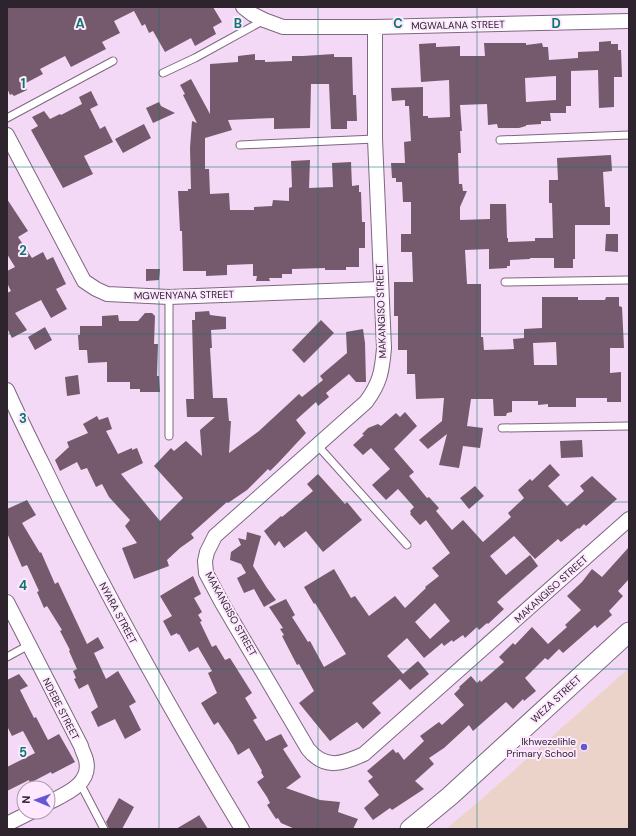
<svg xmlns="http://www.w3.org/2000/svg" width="636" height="836" viewBox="0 0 636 836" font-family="'DM Sans',sans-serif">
<rect width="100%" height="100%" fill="#f3d9f5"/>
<!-- education -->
<path fill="#ebd3c9" d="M629,668V829H446L483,798Z"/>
<!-- building -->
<path fill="#75596c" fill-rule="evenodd" d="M7,7H213L222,22L213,27L216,34L195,46L191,38L165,52L153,31L149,33L145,24L142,26L134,11L114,21L120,33L102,42L106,49L71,67L65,56L40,69L43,74L24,84L27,90L14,96L12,94L10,95L7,88Z
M611,41V44H618V50H621L622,77H614V107L599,108L598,70L571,71V106H566V113H550L551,121H541V124L526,125V126L519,128H498L497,124L488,125L487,104L460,105L462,131H460L461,153H458L459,184H462L463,191H467L460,207V220L490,219V204H506L507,238H508V242L535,241V238H553L552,203H549V180H558L557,158L611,155L612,171L603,172L605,207H610V225H575V259H573V268H554V258H530V259L510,260V266H507V268L489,269V249L465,250L467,284H481V337H483L484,350L514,349L513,339L524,338V329L542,328V297H578V300H605L606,297H619V306L622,307L624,348H610V373L621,372V402H607V398H576V407H548V404L538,405V401H512V412L507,413L506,416H494L493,399H471L467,426L483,428L480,448L463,446L459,468L439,465L447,434L428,449L419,440L442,421L444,398L416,399L415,374H407V350H398V316H394V282H413L412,252H401V234H411V202H403L402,182H396V178H392L391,163H405L404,142L411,141L409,106H405V100L392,101L391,88L423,87V116H428V118L450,117L449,80L421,82L419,44L436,43V47L460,46V56H485L484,43H526V45L542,43L543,47H548L549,60L578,58V52L599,51V42ZM556,76V100L526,102L525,78ZM556,342L557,365H534L533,343Z
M255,54V60H265V62L292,61V56H303L334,54V57H352L353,95H356L357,121H347V129H331L329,84H311L310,128L274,129V118L228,120L232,130L205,138V169H209L210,194L229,193L230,210H254V207L272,206L273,200L289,201V188L292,187L291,161L310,160L309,188L333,187L332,163L351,162L352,186L359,185V192H361L362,222H365V248H359V267H346V270H325V268L292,269V274H282V278H269L270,281H256L257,276H253V264L227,265V275L206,276V271H183L182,231H180L178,191H188V189H191L190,148L192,121L197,123L183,95L185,94L180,85L191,79L210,114V64L238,62V56Z
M91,91L98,105L90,109L100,129L105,126L113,142L84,156L93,174L63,188L31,130L38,126L32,117L44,111L50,119L60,114L61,115L82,104L79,97Z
M159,102L161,106L175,113L153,123L146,108Z
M144,124L151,138L123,153L115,139Z
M7,199L28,231L18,237L32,258L43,252L47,260L53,257L66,284L56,289L67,309L51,318L41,300L15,313L27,330L12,338L7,328V293L11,291L7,283V271L15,267L7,254Z
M606,234H618V252L605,251Z
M146,269H160L159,280L146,281Z
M209,311L210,315L226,317V329L211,330L212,348H210L213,398H227L229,421H231L229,453L259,431L299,394L302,397L323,380L320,376L347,353L346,332L363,329L365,343L366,382H356L349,374L326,393L329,397L318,406L316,402L296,420L306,433L280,461L270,471L268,469L247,490L228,503L227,502L191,534L194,538L180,548L167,560L169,566L134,579L122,548L137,543L125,526L130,520L109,497L102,484L96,487L87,468L81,470L77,462L60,471L55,460L69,447L67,442L88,433L83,424L97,416L99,420L108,417L112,429L106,431L118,454L132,448V450L137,448L143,463L121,474L160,521L183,498L154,466L171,448L174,451L186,441L202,456L200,430L215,417H187L186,399H194L192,320H195V312Z
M145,313H152L155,316L154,344H158L157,376H159L160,392H140V389H130V382H107V362L88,363L87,350H79L78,335H80V326H102V316L118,315L119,321H138Z
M321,320L334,333L304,363L292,350Z
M45,327L52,340L35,350L28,337Z
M78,375L80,394L67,396L65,377Z
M405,412L417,426L394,449L414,472L409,476L427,498L429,497L439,508L436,511L452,530L463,520L483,542L511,517L508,513L524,498L518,490L530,479L532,481L550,464L560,475L548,486L567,506L584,491L580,486L592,476L617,499L586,526L584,524L579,529L578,528L561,542L558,539L535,559L514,536L490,556L506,575L530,555L538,566L497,602L504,609L488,624L487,623L479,630L477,627L465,638L463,635L453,642L452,640L444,646L442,643L424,658L407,638L387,656L403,674L418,661L429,674L410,690L400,679L372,703L381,713L363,729L357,722L330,741L299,703L314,691L299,664L297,665L282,636L284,635L280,629L283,628L269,607L286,599L295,615L292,617L308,642L310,641L324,667L346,654L315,603L314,604L304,587L334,569L351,598L355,596L369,616L395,596L405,608L426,588L425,587L439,576L432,568L450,553L426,520L420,525L410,514L411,513L410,511L414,507L398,489L386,500L372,485L390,469L371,448L363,455L353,445L364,435L362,434L368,428L378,424L381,426L396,413L400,417ZM435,603L450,621L430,639L415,622Z
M582,440L583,457L561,458L560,441Z
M318,474L345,504L347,502L362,520L323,552L306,531L284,548L279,541L275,546L264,531L281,516L282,517L313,491L307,484Z
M475,486L484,496L469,509L460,498Z
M27,500L36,515L22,523L40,553L41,552L55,584L58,582L87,644L98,637L104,648L94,653L106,679L118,671L136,702L129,706L141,730L125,739L115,719L98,727L91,712L98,707L88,684L79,689L74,679L76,678L73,671L77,669L69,651L70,650L60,631L62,630L47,606L44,608L37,592L39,591L27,565L22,567L7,533V509Z
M247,532L261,536L253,566L267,588L276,600L264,607L254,589L244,593L237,578L246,573L241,564L230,560L231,552L241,545L238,538L246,540Z
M629,547V579L618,591L623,596L609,611L612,615L597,628L595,625L563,653L559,649L548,660L545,658L525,678L536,691L524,701L523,699L513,709L506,702L473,731L469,725L444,748L429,758L434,764L415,781L424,789L392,810L390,808L373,820L364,808L379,795L368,781L373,777L367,771L393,749L396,753L398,752L404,760L424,741L420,736L439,722L442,725L464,705L454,694L460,688L459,687L471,676L477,683L480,680L481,682L504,662L499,657L513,643L515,645L532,627L548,644L567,627L565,625L581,610L567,596L582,582L592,569L602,577Z
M193,576L201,594L194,598L202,612L198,615L202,621L200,622L212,647L216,645L225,660L230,658L252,693L245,698L257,718L253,720L266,741L281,734L288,746L283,749L301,777L286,788L320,800L340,802L338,812L358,819L353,829H295L281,823L278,818L276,819L274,816L267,805L270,803L267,797L257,782L264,777L261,772L262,771L249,748L238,755L233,745L218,722L214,725L201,703L217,693L208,673L212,671L198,647L189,652L179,634L178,635L177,633L171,636L163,621L172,616L160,596Z
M19,674L28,686L20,690L34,718L36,717L48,740L59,734L75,762L52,774L51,772L30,783L29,780L7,791V767L35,753L23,731L12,736L7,726V680Z
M119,798L134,807L122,829H109L106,822Z
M199,815L208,829H176L198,816Z"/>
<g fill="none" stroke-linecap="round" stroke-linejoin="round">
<defs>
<path id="lane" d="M163,73L195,58L264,20
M7,118L113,61
M500,140L629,135
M240,145L375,139
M505,282L629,280
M169,297V436
M502,428L629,426
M318,446L407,545
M7,657L29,645
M80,783L104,829"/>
<path id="street" d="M243,7L252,14L264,20L283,27H375L629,21
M375,27V139L384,348C382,372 380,383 366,402L215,536L207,552L205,561L206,573L222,603L308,749C325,770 342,764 364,754L629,519
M7,135L84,281L96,289L107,294L169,297L380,289
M7,390C19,417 32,443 45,469C104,592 171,711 242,829
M7,602L81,746C82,751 85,755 86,760C92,784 65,794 48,803
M7,824L31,812"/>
<path id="secondary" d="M410,829L450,796L629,632"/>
</defs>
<!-- lane casing -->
<use href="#lane" stroke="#7e6780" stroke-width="9"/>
<!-- street casing -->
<use href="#street" stroke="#7e6780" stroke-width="16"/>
<!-- secondary casing -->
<use href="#secondary" stroke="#7e6780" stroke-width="21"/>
<!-- lane -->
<use href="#lane" stroke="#fff" stroke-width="7"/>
<!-- street -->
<use href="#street" stroke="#fff" stroke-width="14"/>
<!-- secondary -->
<use href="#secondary" stroke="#fff" stroke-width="19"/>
</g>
<!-- grid -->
<path fill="none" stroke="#0f766e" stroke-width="1" stroke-opacity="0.55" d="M159,7V829M318,7V829M477,7V829M7,167H629M7,334H629M7,502H629M7,669H629"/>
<!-- markers -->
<circle fill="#635ad3" stroke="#fde8ff" stroke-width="1.5" cx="584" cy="747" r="4"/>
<g text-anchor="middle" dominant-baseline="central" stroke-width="4" stroke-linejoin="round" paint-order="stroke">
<!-- street labels -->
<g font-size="10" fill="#2e242e" stroke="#fde8ff">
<text transform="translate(458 25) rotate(-1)">MGWALANA STREET</text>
<text transform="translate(184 295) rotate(-1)">MGWENYANA STREET</text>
<text transform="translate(381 311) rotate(-92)">MAKANGISO STREET</text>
<text transform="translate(551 589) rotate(-42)">MAKANGISO STREET</text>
<text transform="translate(118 613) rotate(62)">NYARA STREET</text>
<text transform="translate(231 614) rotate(61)">MAKANGISO STREET</text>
<text transform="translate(556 699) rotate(-43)">WEZA STREET</text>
<text transform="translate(61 709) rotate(63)">NDEBE STREET</text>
</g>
<!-- poi labels -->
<g font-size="10" fill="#2e242e" stroke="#fde8ff" text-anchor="end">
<text x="576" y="741">Ikhwezelihle<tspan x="576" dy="12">Primary School</tspan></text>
</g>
</g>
<g font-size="13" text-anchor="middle" font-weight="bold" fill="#0f766e" stroke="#fde8ff" stroke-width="4" stroke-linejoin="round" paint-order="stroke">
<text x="80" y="28">A</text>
<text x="238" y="28">B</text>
<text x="398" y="28">C</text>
<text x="556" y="28">D</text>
<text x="23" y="88">1</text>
<text x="23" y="255">2</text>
<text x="23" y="423">3</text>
<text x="23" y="590">4</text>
<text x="23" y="757">5</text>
</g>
<!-- border -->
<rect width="636" height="836" fill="none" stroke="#2e242e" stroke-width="16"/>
<!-- north arrow -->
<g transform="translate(36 800) rotate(272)"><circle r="19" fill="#fde8ff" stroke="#aa9aab"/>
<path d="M0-3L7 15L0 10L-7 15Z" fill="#635ad3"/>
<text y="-6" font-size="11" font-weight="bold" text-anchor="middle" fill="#2e242e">N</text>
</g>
</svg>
